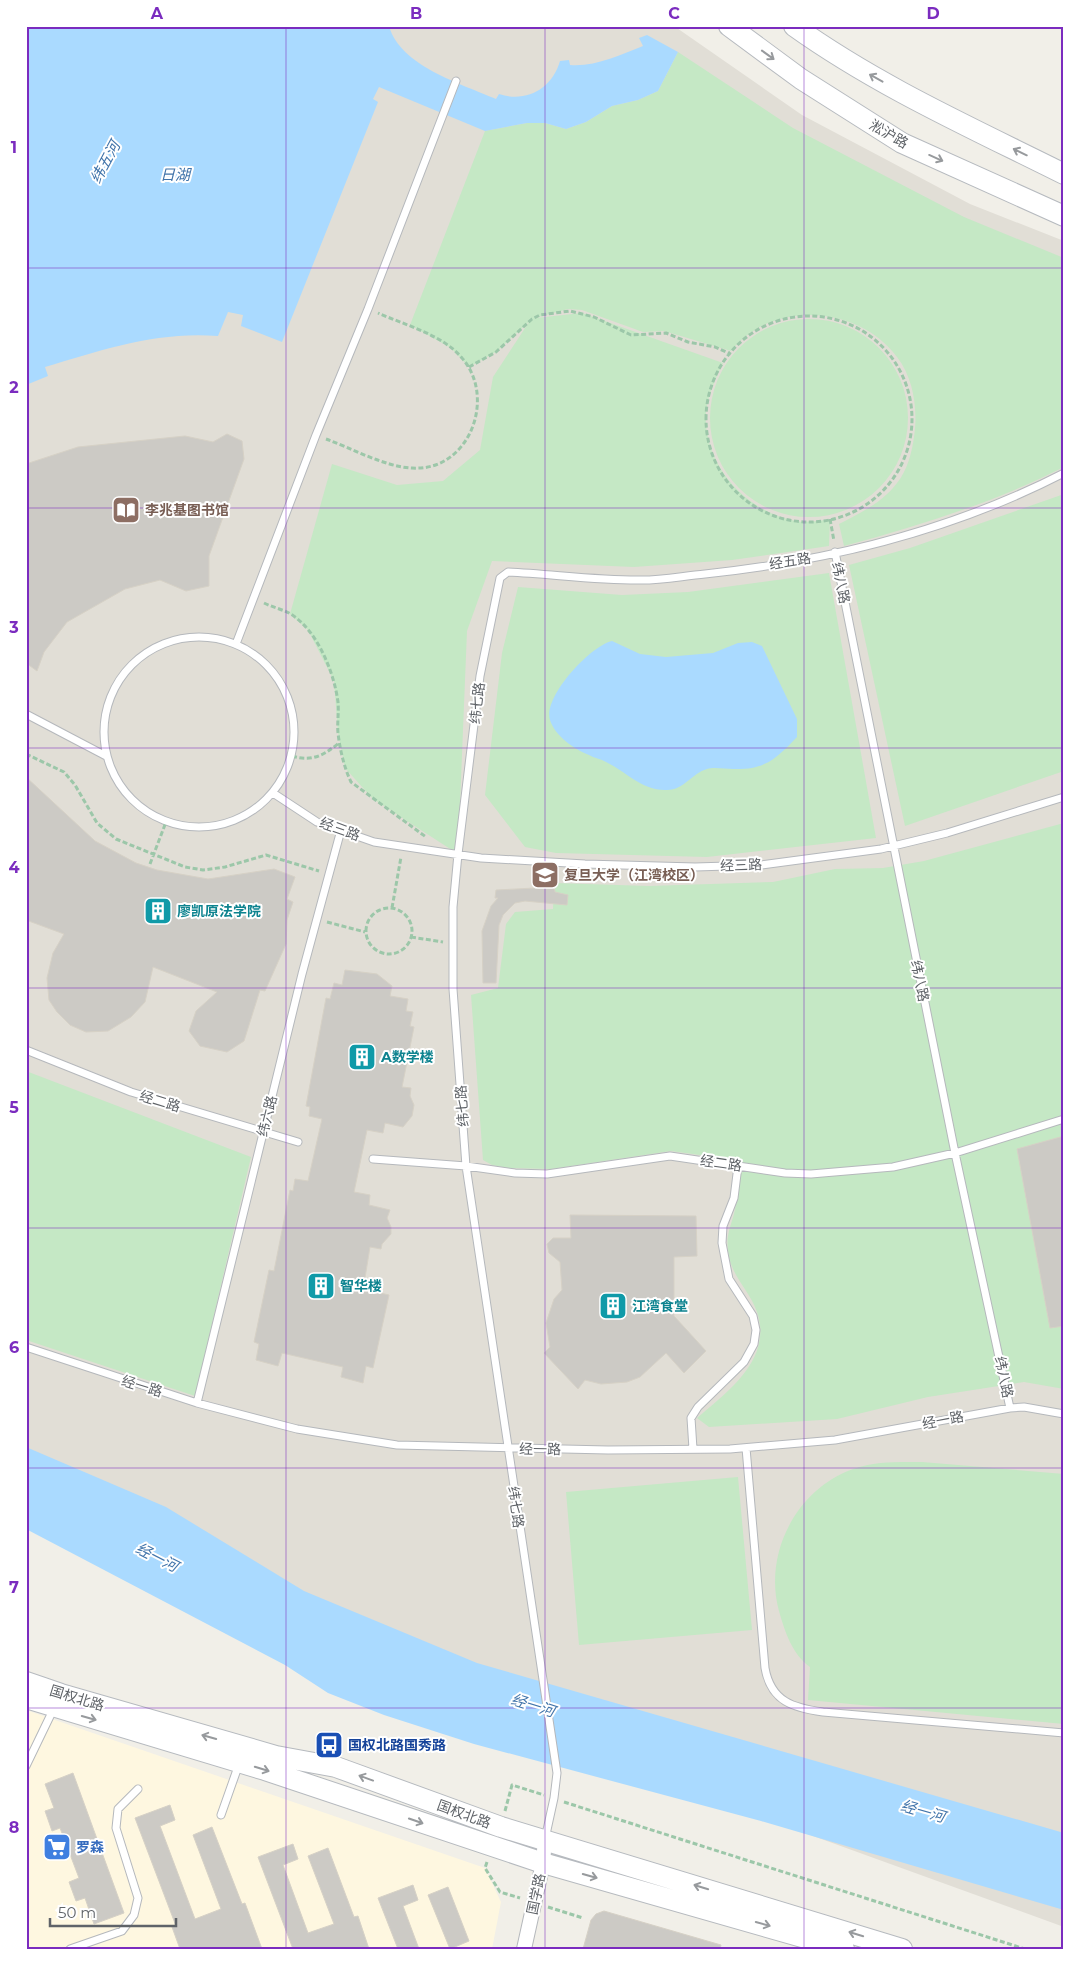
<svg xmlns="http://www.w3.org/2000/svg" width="1090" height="1975" viewBox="0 0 1090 1975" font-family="Montserrat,'Noto Sans SC',sans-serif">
<rect width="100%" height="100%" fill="#f1efe8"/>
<!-- commercial -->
<path fill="#fef7e0" d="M26,1710L485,1868L501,1902L492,1949H26Z"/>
<!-- education -->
<path fill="#e1ded6" d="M26,26H674L802,115L970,204L1064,241V1927L382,1680L26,1510Z"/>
<!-- green -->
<path fill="#c5e8c5" d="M678,52L793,128L964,217L1064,258V467C995,502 919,526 844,546L839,524C860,513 882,503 897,483C907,471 912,452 914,437C918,410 914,379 897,357C858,304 771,300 731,351L664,331L643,332L582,310L568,309L535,318L582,313L723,363C714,382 704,403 706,425C710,472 749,512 796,521C807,523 819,521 830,519L829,546L732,560L634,567L492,561L467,631L458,854L373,799L345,768L338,733L334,681L308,630L290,614L332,464L397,485L443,481L480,450L493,377L529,322L496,352L469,367L451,348L410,325L485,131L527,123H545L566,129L586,122L612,106L638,100L658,91Z
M710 418a99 99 0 1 1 198 0a99 99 0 1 1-198 0Z
M1064,494V771L905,826L849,565L910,548Z
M829,573L876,838L707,857L556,853L525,847L485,795L502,653L518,587L622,595L688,592Z
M1064,823V1389L1024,1382L928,1397L837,1419L709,1427L697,1418C728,1391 773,1359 757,1312C749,1289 731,1277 728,1251C726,1236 730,1228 734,1214C738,1197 740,1179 742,1161L671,1151L551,1169L508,1168L492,1165L483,1160L471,995L498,988L506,924L515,912L553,909L554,883L649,886L773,882L835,869L883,868L924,861Z
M26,1071L251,1157L195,1396L26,1340Z
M922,1462L1064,1474V1724L808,1700L810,1667C792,1654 785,1632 779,1611C763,1553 797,1489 853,1469C875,1461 899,1462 922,1462Z
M738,1477L752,1630L579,1645L566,1492Z"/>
<!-- water -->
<path fill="#aadaff" d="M26,26H389C400,66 462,84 496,99L499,94C526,103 552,89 560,61L569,60L570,65C595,67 620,55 643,46L639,38L647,35L678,52L658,91L638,100L612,106L586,122L566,129L545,123H527L485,131L379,87L373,99L378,102L282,342L241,326L243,315L228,312L218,336C157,331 102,350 45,367L48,376L26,385Z
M612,641L640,654L666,657L713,653L738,643L752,642L762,646L797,719V737C776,759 765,770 733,769C725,769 714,767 707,769C692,773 684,790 667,790C642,791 627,772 606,762C601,759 594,758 589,755C574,749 555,736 550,720C543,697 590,646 612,641Z
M26,1447L166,1507L304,1591L477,1663L1064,1833V1910L761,1821L474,1744L384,1715L328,1693L285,1665L26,1529Z"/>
<!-- building -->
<path fill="#cccac5" stroke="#d6d1c6" d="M227,434L242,441L244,459L209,556V586L186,591L160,580L125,589L67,622L44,652L37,671L26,663V464L78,447L185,436L213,442Z
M26,777L95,841L136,863L157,870L208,879L274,869L295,877L287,899L293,902L287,920L286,944L265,991L260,990L244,1041L227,1052L200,1046L189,1031L196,1011L217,992L153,967L145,1002L131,1017L108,1031L86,1032L70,1025L57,1012L49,1000L47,978L53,953L64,934L26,920Z
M554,887L555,892L568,895L567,905L525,901L515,903L503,915L499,925L496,983H483L482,931L491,906L498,898H495L496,890Z
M345,970L377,974L392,986L390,996L408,999L406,1011L413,1012L410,1026L414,1027L402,1087L411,1088L410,1096L414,1105L412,1116L403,1127L385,1123L383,1133L367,1130L354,1192L370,1195L369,1205L390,1210L387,1218L391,1227V1234L382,1244L381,1249L370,1247L365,1278L377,1280L376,1292L389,1295L373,1368L366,1366L363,1383L341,1377L343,1367L282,1353L278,1366L256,1360L259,1344L254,1342L269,1270L274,1271L290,1190L293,1191L295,1179L308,1181L322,1119L309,1116L310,1107L306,1106L326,998L330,999L334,983L342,985Z
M1064,1136V1326L1050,1328L1017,1149Z
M570,1215L696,1216L697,1256L674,1257V1316L706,1351L684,1373L666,1353L640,1377L627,1382L601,1384L585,1380L578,1389L544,1353L550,1347L546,1323L554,1299L562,1290L560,1262L549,1253L547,1244L553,1238H571Z
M73,1773L124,1913L94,1924L85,1898L76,1901L69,1882L79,1878L60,1828L52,1831L45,1811L54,1808L45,1784Z
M170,1805L175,1820L160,1826L195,1919L221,1909L193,1835L212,1827L242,1904L245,1903L262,1949H180L172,1927L176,1926L135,1818Z
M293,1844L298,1859L283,1865L308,1933L334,1924L308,1856L328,1848L354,1917L358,1916L369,1949H293L258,1857Z
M413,1885L418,1900L403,1906L419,1949H398L378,1898Z
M448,1887L469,1941L450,1949L428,1895Z
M604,1911L721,1945L720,1949H583L591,1920L596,1914Z"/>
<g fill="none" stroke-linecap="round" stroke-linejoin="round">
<defs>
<path id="lane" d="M835,552L955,1153L1010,1408
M104 732a95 95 0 1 1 190 0a95 95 0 1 1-190 0Z
M236,644L316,435L368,309L456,81
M26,714L106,756
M273,793L317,822L374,842L481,858L585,864L695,867L761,865L881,849L947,833L1064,797
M26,1050L131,1092L298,1142
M373,1159L466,1166L515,1173L547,1174L670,1156L785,1173L811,1174L893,1167L955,1153L1064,1119
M26,1347L197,1403L297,1429L397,1445L608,1450L730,1449L835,1440L1010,1408L1024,1407L1064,1414
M197,1403L302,974L341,830
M746,1448L765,1668C771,1702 794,1708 823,1712L1064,1733
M693,1449L691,1418L698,1407L744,1362L754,1344L756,1330L753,1316L729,1279L722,1243L723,1226L734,1198L738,1166
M26,1766L54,1708
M221,1815L239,1764
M545,1839L554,1798L557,1773L466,1166L453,989V907L458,854L480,676L500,578L508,572C551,574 594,580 637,580C659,581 682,576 705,574C828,561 953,530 1064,473
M70,1949L122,1931L134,1915L138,1898L116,1828L118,1809L138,1789"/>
<path id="street" d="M524,1949L543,1863L545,1839"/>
<path id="secondary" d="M729,26L801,79L902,143L1064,216
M794,26C878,86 972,128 1064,174
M26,1682L61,1694L276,1756L336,1767L501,1827L902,1949
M26,1698L265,1770L543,1863L844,1949"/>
</defs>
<!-- lane casing -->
<use href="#lane" stroke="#b5b8bc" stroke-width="9"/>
<!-- street casing -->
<use href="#street" stroke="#b5b8bc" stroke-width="16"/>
<!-- secondary casing -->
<use href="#secondary" stroke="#b6babf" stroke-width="22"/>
<!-- path -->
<path stroke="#9cc7a9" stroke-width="3" stroke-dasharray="5 2.5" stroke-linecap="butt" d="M706 419a103 103 0 1 1 206 0a103 103 0 1 1-206 0Z
M469,367L496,352L532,319L540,315L570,311L594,317L631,335L666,333L688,342L715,347L731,354
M326,439C351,448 385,467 412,468C469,472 497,398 462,358C443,335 405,325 378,313
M830,519L834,541
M264,603C272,607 281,609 289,613C317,629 334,672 338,702C339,713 337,723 338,733C340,750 344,767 351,782L426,837
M26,754L64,772L75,785L97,823L116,839L185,867L203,870L225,867L266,855L319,871
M292,756C311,762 323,756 339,743
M150,864L166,822
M366 931a23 23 0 1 1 46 0a23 23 0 1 1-46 0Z
M392,908L401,857
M327,922L365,932
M411,937L443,942
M564,1802L1025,1949
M505,1811L512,1785L544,1795
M487,1862L485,1868L500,1892L520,1898
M548,1907L583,1918"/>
<!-- lane -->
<use href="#lane" stroke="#fff" stroke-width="7"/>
<!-- street -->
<use href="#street" stroke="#fff" stroke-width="14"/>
<!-- secondary -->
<use href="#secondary" stroke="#fff" stroke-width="20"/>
</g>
<!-- one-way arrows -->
<defs><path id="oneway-shaft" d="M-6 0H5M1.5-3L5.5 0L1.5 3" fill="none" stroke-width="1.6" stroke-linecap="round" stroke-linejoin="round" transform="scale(1.25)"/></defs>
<g stroke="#979a9d">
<use href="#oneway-shaft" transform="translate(768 55) rotate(36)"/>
<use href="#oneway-shaft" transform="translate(876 78) rotate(-151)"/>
<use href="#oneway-shaft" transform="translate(1020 152) rotate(-154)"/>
<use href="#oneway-shaft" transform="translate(936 158) rotate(24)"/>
<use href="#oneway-shaft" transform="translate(89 1718) rotate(16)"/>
<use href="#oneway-shaft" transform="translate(209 1737) rotate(-164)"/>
<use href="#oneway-shaft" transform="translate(262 1769) rotate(17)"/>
<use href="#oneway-shaft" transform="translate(366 1778) rotate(-160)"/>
<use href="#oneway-shaft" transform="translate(416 1821) rotate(19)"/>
<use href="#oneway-shaft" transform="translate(590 1876) rotate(16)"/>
<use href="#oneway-shaft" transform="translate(701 1887) rotate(-163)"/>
<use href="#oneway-shaft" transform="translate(763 1924) rotate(16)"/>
<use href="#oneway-shaft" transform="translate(856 1934) rotate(-163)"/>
</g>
<!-- grid -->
<path fill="none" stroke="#7b2cbf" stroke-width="1" stroke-opacity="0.55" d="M286,26V1949M545,26V1949M804,26V1949M26,268H1064M26,508H1064M26,748H1064M26,988H1064M26,1228H1064M26,1468H1064M26,1708H1064"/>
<!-- icons -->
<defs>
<symbol id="library-square" viewBox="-11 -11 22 22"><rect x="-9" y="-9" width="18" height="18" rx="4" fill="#8d6e63" stroke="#fff"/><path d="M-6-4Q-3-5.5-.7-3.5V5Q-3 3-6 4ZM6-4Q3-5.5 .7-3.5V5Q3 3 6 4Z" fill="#fff"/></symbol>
<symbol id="university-square" viewBox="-11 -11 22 22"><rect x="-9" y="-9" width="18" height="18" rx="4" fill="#8d6e63" stroke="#fff"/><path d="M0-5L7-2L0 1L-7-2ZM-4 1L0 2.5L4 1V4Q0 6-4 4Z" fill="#fff"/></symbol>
<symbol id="building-square" viewBox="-11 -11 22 22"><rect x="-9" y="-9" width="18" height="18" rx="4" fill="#0f9aa8" stroke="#fff"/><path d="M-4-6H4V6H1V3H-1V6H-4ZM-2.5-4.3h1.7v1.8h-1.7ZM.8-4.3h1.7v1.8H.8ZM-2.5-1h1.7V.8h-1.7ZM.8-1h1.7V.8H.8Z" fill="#fff"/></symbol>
<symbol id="bus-square" viewBox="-11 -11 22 22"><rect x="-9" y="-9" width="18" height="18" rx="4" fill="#1a4fb4" stroke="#fff"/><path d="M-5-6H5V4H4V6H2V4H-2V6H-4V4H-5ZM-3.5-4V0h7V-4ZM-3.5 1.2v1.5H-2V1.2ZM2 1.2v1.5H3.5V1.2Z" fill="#fff"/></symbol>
<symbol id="supermarket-square" viewBox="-11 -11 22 22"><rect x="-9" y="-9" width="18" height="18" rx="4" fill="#3f7fe0" stroke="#fff"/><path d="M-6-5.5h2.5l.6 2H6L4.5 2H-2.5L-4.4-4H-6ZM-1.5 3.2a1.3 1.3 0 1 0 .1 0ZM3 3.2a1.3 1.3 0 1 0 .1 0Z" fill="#fff"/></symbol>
</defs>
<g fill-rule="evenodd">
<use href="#library-square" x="110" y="494" width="32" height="32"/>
<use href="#university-square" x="529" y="859" width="32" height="32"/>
<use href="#building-square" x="142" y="895" width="32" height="32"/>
<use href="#building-square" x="346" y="1041" width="32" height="32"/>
<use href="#building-square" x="305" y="1270" width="32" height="32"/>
<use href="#building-square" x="597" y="1290" width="32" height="32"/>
<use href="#bus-square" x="313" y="1729" width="32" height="32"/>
<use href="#supermarket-square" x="41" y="1831" width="32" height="32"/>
</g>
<g text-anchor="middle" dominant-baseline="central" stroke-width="4" stroke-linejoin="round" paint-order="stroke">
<!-- street labels -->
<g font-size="14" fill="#5f6368" stroke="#fff">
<text transform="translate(889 134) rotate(30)">淞沪路</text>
<text transform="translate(790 561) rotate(-9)">经五路</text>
<text transform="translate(841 583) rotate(79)">纬八路</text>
<text transform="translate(477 703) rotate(-83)">纬七路</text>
<text transform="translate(340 829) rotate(20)">经三路</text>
<text transform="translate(741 865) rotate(-2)">经三路</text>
<text transform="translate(920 981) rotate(79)">纬八路</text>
<text transform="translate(160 1101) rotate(17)">经二路</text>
<text transform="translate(462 1106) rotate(-94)">纬七路</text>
<text transform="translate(267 1116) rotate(-76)">纬六路</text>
<text transform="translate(721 1163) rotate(8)">经二路</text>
<text transform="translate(1004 1377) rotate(78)">纬八路</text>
<text transform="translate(142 1386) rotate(17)">经一路</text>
<text transform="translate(943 1420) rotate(-11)">经一路</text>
<text transform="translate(540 1449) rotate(1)">经一路</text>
<text transform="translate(516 1507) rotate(82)">纬七路</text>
<text transform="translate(77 1698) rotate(17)">国权北路</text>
<text transform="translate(464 1814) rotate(20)">国权北路</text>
<text transform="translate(536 1894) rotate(-78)">国学路</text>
</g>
<!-- education labels -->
<g font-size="14" font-weight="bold" fill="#785e54" stroke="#fff" text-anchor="start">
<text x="145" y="510">李兆基图书馆</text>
<text x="564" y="875">复旦大学（江湾校区）</text>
</g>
<!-- culture labels -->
<g font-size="14" font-weight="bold" fill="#0d838f" stroke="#fff" text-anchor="start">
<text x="177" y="911">廖凯原法学院</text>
<text x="381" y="1057">A数学楼</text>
<text x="340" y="1286">智华楼</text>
<text x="632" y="1306">江湾食堂</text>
</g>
<!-- transit labels -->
<g font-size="14" font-weight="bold" fill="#164399" stroke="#fff" text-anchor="start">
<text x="348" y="1745">国权北路国秀路</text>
</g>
<!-- shop labels -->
<g font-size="14" font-weight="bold" fill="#366cbe" stroke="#fff" text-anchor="start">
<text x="76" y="1847">罗森</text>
</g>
<!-- water labels -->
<g font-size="15" font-style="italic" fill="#4174aa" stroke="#fff">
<text transform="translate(105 162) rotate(-62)">纬五河</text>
<text x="175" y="174">日湖</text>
<text transform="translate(157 1557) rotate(27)">经一河</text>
<text transform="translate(533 1705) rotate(17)">经一河</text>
<text transform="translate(923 1811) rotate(16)">经一河</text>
</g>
</g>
<!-- border -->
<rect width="1090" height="1975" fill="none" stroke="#ffffff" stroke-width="55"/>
<!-- scale -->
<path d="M50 1918v8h126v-8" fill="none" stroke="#5f6368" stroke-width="2.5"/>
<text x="58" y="1918" font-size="15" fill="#5f6368" stroke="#ffffff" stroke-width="4" paint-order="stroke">50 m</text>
<rect x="28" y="28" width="1034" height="1920" fill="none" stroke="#7b2cbf" stroke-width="2"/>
<g font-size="16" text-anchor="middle" font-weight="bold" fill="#7b2cbf">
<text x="157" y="19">A</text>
<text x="416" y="19">B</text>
<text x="674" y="19">C</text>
<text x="933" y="19">D</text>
<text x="14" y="153">1</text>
<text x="14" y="393">2</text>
<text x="14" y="633">3</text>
<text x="14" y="873">4</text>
<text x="14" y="1113">5</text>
<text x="14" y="1353">6</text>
<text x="14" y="1593">7</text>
<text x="14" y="1833">8</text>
</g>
</svg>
